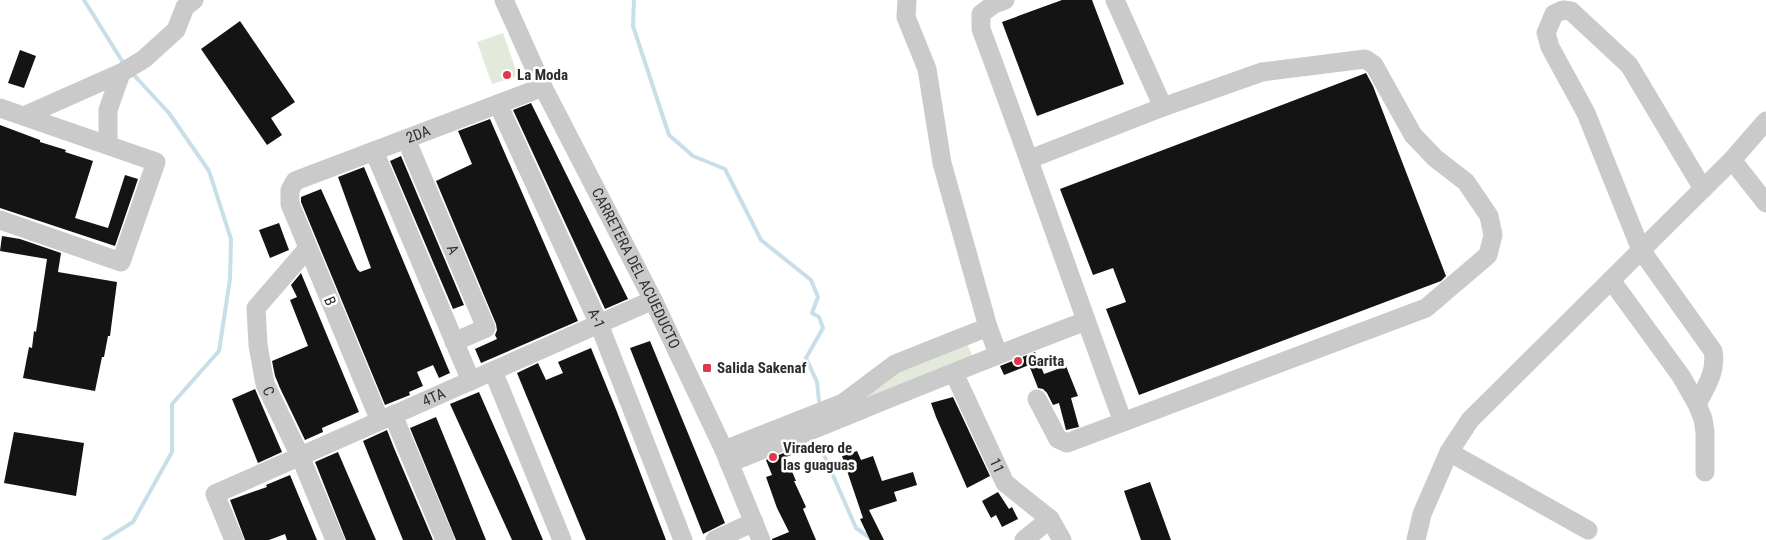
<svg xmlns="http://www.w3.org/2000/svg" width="1766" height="540" viewBox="0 0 1766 540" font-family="'Roboto Condensed',sans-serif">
<rect width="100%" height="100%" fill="#fff"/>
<!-- green -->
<path fill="#e4eadb" d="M503,33L518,76L492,84L477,42Z
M967,343L974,360L865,403L864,394L900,369Z"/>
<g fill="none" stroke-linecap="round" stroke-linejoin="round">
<!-- stream -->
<path stroke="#c8dee9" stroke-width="4" d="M84,0L124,64
M634,0L633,26L669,135L693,156L725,169L761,240L811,280L818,297L812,313L819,317L823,328L806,358L817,382L819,401
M821,448L856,528L873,540
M104,540L133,522L172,452V404L219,351L230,279L231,239L209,171L169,113L132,73"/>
</g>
<!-- building -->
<path fill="#141414" d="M1062,0H1092L1124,84L1037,116L1002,22Z
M240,21L295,102L271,118L282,135L267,145L201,49Z
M20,50L36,56L24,88L8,83Z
M1366,73L1373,86L1446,276L1441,281L1139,395L1106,309L1126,302L1113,268L1093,275L1060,189Z
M531,103L628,299L605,309L513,110Z
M490,119L578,321L481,363L475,349L497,339L495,335L497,330L496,324L436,181L472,164L458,131Z
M0,125L40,140V142L66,150L65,152L93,161L75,218L108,228L125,175L138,179L115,246L0,208Z
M401,156L464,305L453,309L390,161Z
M364,167L450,373L439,378L433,365L417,372L423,386L409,392L410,395L385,405L301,202V197L321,189L357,269L360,272L371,268L338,177Z
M279,223L289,250L270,258L259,230Z
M2,236L20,239L61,253L58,272L117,282L110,336H108L104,357H102L95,391L23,378L29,347L32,348L34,331L36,332L47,259L0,251Z
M301,273L359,412L322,428L323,432L305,440L280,388L275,376L272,361L308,346L290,300L297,297L291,285Z
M650,341L725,523L703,534L630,348Z
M591,348L617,412L666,540H586L517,373L538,363L546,380L563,373L558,362Z
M1035,352L1044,374L1066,366L1078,396L1071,398L1079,427L1066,430L1059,403L1053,405L1047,393L1043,389L1038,388L1029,365L1004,375L1000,366Z
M255,389L282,452L258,463L232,399Z
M479,392L518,481L543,540H512L450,404Z
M953,397L990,476L967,488L936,417L931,403Z
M436,417L456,466L486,540H456L410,428Z
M387,430L394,448L433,540H403L396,523L363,441Z
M14,432L84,443L76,496L4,483Z
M799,447L801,451L786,457L796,481H794L806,507L803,509L816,540H772V539L789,532L777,508L766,477L772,475L766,460Z
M857,451L861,460L873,456L882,481L913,472L917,485L894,492L897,501L869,510L884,540H870L860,519L863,518L842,456Z
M338,452L347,473L376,540H346L315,462Z
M290,475L317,540H287L285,534L269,540H245L230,500L267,487L266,485Z
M1150,482L1171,540H1141L1124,491Z
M998,492L1009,509L1012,507L1018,519L1002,527L996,515L991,518L982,501Z"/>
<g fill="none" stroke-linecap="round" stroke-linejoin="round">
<!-- minor -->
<g stroke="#cacaca" stroke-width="19">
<path id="s1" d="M504,0L543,87L653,300L724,450L761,540"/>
<path d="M907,0L906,17L927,69L942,163L988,327L998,354"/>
<path d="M1005,0L994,4L981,14V29C1030,160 1075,292 1123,422L1426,308L1488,255L1493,235L1489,216L1466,182L1435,158L1413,135L1374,65L1365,59L1262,72L1163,107L1115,0"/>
<path d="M121,73L144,59L176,30L185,7L194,0"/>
<path id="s2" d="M498,104L599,324L683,540"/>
<path d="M0,108L156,162L121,262L0,220"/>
<path d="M24,116L121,73L108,110V145"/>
<path id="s3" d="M406,139L486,328L454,342"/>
<path d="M374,151L471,381"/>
<path d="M1030,159L1163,107"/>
<path d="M1732,160L1766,203"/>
<path id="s4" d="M308,248L256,308L258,345L265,384L300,456L335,540"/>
<path d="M1611,280L1681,376L1697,404L1703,419L1705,432V472"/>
<path d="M493,371L562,540"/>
<path id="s5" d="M954,373L1005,483L1050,519L1062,540"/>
<path d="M1037,399L1058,439L1067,443L1123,422"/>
<path d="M1697,404C1706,387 1717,371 1713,351L1641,250L1586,113L1550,47L1546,33L1554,14L1563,10L1571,11L1629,65L1703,189"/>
<path d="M393,415L445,540"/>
<path id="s6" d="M380,421L290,204V190L295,181L543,87"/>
<path d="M724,450L843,403L895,364L988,327"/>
<path d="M1449,452L1588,530"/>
<path d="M729,463C848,416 966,366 1086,321"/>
<path id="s7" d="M234,540L215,494L653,300"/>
<path d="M715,540L754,522"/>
<path d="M1024,540L1050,519"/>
<path d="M1416,540L1422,514L1449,452L1470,420L1732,160L1766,121"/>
</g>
</g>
<!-- markers -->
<g fill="#db3950" stroke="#fff" stroke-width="2">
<circle cx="507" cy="75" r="5"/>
<circle cx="1018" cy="361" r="5"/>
<rect x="702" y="363" width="10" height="10" rx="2.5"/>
<circle cx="773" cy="457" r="5"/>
</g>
<g text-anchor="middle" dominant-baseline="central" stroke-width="5" stroke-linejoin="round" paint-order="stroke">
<!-- poi labels -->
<g font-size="15" font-weight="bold" fill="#2d2d2d" stroke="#fff" text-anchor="start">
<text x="517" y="75">La Moda</text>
<text x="1028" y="361">Garita</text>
<text x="717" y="368">Salida Sakenaf</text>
<text x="783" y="448">Viradero de<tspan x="783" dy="17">las guaguas</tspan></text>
</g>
<!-- street labels -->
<g font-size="15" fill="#2d2d2d" stroke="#fff">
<text stroke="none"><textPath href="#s6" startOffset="391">2DA</textPath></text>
<text stroke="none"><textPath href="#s3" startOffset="120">A</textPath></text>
<text stroke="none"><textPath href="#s1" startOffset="299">CARRETERA DEL ACUEDUCTO</textPath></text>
<text transform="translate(330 301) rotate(67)">B</text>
<text stroke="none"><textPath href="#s2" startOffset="236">A-1</textPath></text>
<text stroke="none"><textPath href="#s4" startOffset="164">C</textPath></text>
<text stroke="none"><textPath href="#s7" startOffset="289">4TA</textPath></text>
<text stroke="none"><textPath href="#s5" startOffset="102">11</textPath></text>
</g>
</g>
</svg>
